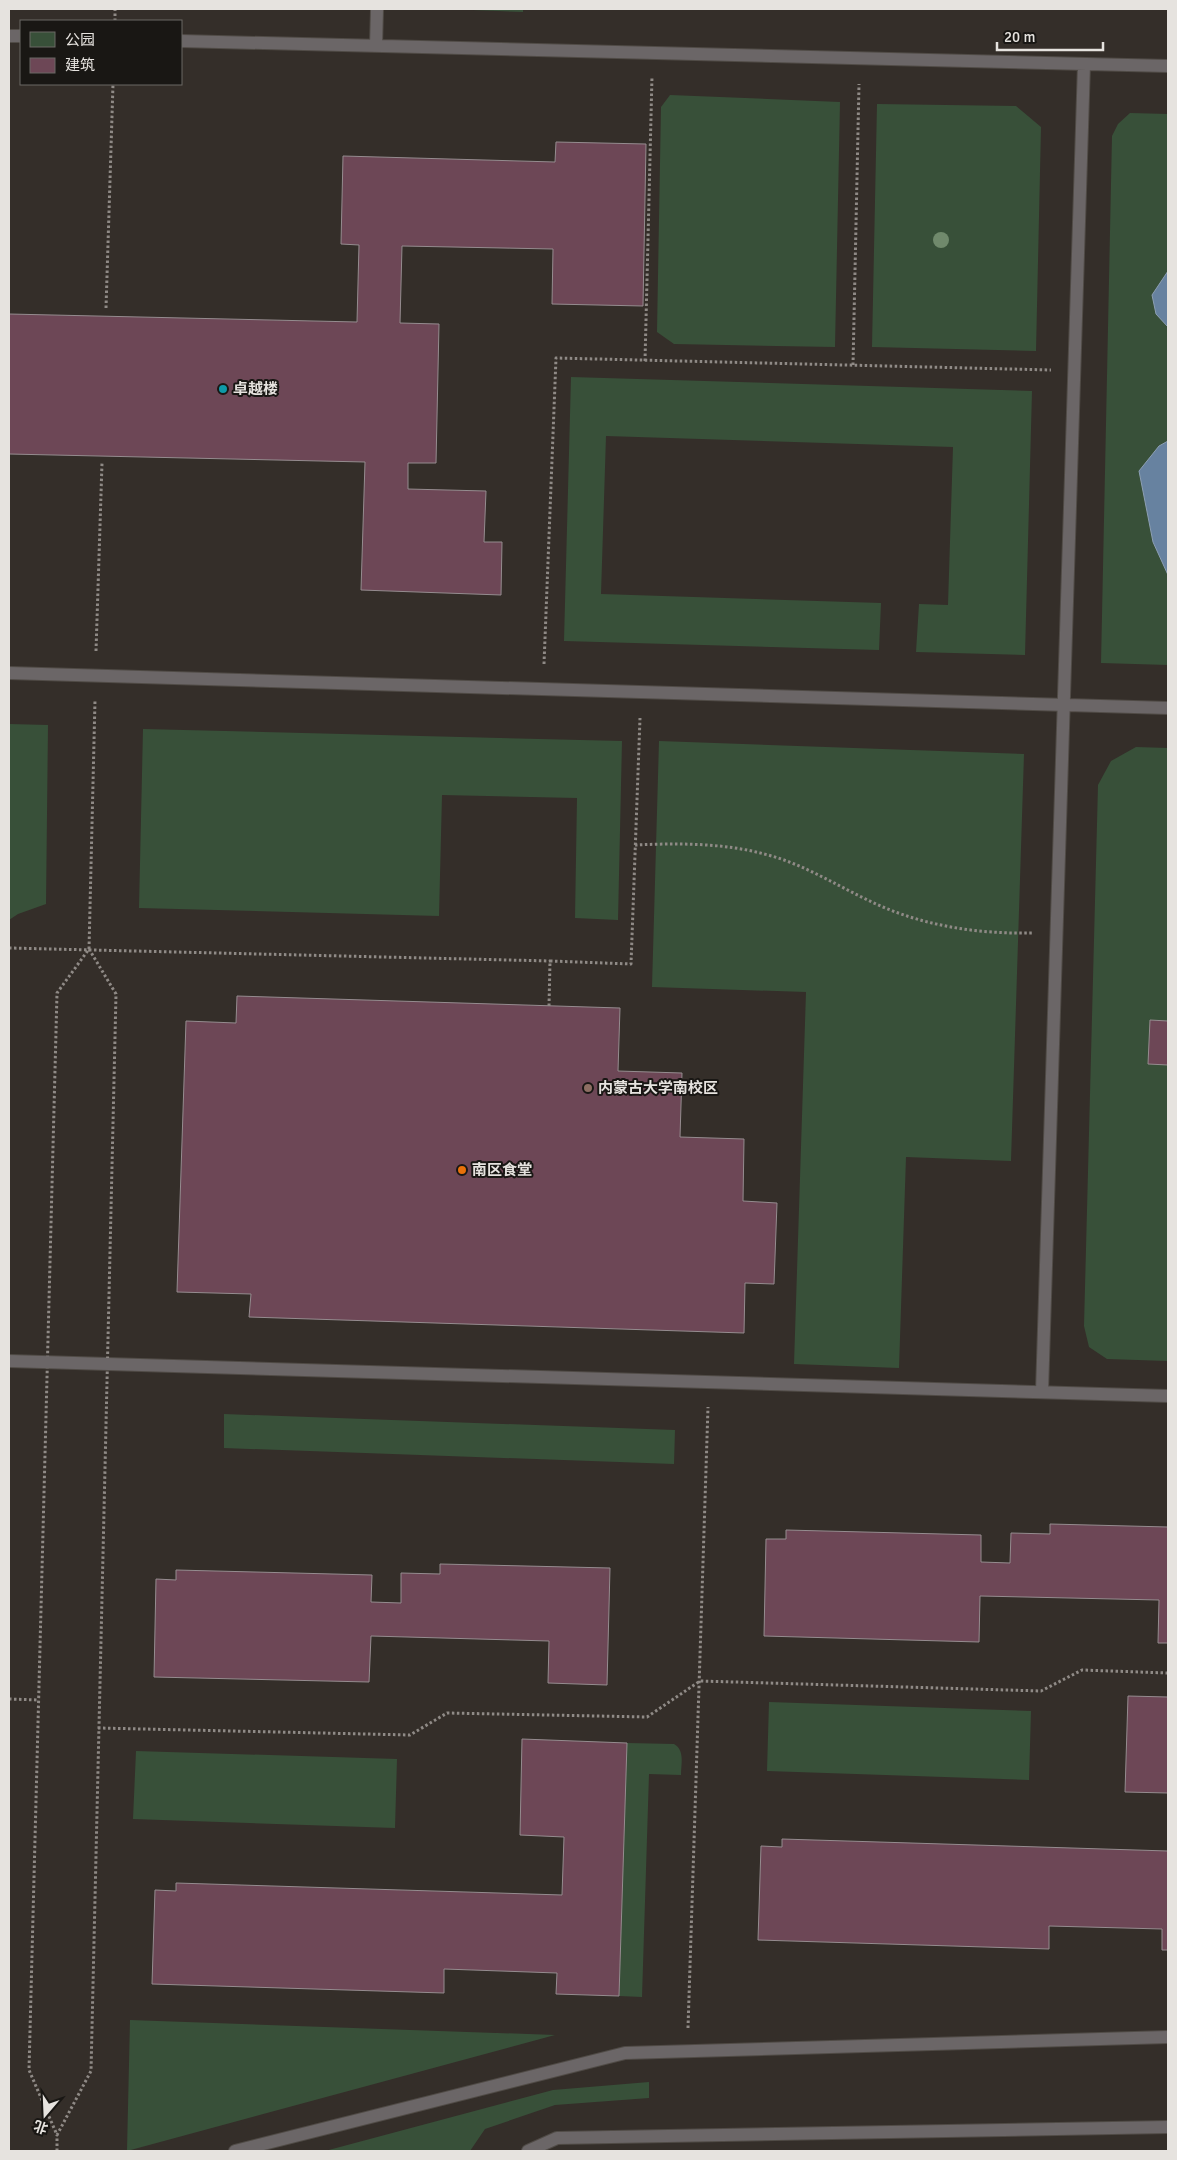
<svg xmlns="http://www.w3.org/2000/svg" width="1177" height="2160" viewBox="0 0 1177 2160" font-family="Signika,'Noto Sans SC',sans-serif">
<rect width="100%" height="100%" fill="#342e29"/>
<!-- green -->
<path fill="#385039" d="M448,9H523V12Z
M670,95L840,102L835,347L674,344L657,332L661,107Z
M877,104L1016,106L1041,127L1036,351L872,347Z
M1130,113L1168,114V665L1101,663L1112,136L1118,124Z
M571,377L1032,391L1025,655L916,652L919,604L948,605L953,447L606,436L601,594L881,603L879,650L564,641Z
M9,724L48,725L46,904L18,914L9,920Z
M143,729L622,741L618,920L575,918L577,798L442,795L439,916L139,908Z
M659,741L1024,754L1011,1161L906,1157L899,1368L794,1364L806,992L652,987Z
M1136,747L1168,748V1361L1107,1359L1089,1347L1084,1326L1098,785L1111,761Z
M224,1414L675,1430L674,1464L224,1448Z
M769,1702L1031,1711L1029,1780L767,1771Z
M627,1743L674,1744C685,1750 681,1764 681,1775L649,1774L642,1997L619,1996Z
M136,1751L397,1759L395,1828L133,1819Z
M130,2020L555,2035L127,2151Z
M649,2082V2098L555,2105L485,2129L470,2151H325L553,2090Z"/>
<!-- water -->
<path fill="#6782a0" stroke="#8d9fb3" d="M1168,271V327L1156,314L1152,295Z
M1168,441V575L1153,542L1139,471L1159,446Z"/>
<!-- building -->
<path fill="#6d4756" stroke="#958c8f" d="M556,142L646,144L643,306L552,304L553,249L402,246L400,323L439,324L436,463H408V489L486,491L484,542H502L501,595L361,590L365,462L9,454V314L357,322L359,245L341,244L343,156L555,162Z
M237,996L620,1008L618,1071L682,1073L680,1137L744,1139L743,1201L777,1203L774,1284L745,1283L744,1333L249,1317L251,1294L177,1292L186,1021L236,1023Z
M1150,1020L1168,1021V1065L1148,1064Z
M1050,1524L1168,1527V1643H1158L1159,1600L980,1596L979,1642L764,1636L766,1539H786V1530L981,1535V1562L1010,1563L1011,1533L1050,1534Z
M440,1564L610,1568L607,1685L548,1683L549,1641L371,1636L369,1682L154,1677L156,1579L176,1580V1570L372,1575L371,1602L401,1603V1573L440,1574Z
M1128,1696L1168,1697V1793L1125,1792Z
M522,1739L627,1743L619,1996L556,1994L557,1973L444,1969V1993L152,1984L155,1890L176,1891V1883L562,1895L564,1837L520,1835Z
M782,1839L1168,1851V1839V1950H1162V1929L1049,1926V1949L758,1940L761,1846L782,1847Z"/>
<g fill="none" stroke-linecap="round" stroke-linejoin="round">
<defs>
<path id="service" d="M9,36H21
M181,41L1168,66
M376,46L377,9
M9,673L1168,708
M9,1361L1168,1396
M1042,1392L1084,64
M235,2151L625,2053L1168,2037
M528,2151L557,2138L1168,2127"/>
</defs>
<!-- service casing -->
<use href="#service" stroke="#504b46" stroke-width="14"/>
<!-- path -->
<path stroke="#8f8a86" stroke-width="3" stroke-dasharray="2.5 2.5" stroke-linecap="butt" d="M115,21V9
M106,308L113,84
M645,361L652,76
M853,365L859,84
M96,651L102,463
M544,664L556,358L1051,370
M635,845C677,843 724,843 764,854C806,864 843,890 883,907C930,927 981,934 1032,933
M9,948L550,961
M89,949L116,994L91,2071L57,2135L29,2070L57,993Z
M89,949L95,700
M549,1006L550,961L631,964L640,718
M9,1699L38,1700
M98,1728L410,1735L447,1713L647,1717L700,1681L1041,1691L1082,1670L1168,1673
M688,2028L708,1407
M57,2151V2135"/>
<!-- service -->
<use href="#service" stroke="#6b6667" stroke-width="12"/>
</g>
<!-- trees -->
<circle fill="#70896c" cx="941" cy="240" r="8"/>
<!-- markers -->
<circle fill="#0f9aa8" stroke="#191714" stroke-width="2" cx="223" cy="389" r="5"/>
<circle fill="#8d6e63" stroke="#191714" stroke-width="2" cx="588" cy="1088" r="5"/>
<circle fill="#e8710a" stroke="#191714" stroke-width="2" cx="462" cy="1170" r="5"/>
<g text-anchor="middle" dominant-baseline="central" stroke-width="4" stroke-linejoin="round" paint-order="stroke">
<!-- poi labels -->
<g font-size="15" font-weight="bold" fill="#e6e3df" stroke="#191714" text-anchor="start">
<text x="233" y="389">卓越楼</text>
<text x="598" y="1088">内蒙古大学南校区</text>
<text x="472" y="1170">南区食堂</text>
</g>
</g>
<!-- border -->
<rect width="1177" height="2160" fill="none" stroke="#e6e3df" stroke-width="20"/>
<!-- legend -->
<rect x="20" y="20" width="162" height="65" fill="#191714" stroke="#6b6965"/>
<rect x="30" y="32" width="25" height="15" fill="#385039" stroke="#6b6965"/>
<text x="65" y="45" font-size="15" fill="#e6e3df">公园</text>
<rect x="30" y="58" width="25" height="15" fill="#6d4756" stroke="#6b6965"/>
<text x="65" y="70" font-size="15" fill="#e6e3df">建筑</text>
<!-- north arrow -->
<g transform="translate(45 2115) rotate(199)" stroke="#191714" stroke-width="4" paint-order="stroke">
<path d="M0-4L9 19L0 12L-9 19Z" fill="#e6e3df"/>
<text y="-8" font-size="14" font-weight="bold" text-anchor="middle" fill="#e6e3df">北</text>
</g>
<!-- scale -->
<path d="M997 42v8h106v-8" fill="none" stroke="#e6e3df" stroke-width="2.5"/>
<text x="1004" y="42" font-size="15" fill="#e6e3df" stroke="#191714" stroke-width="4" paint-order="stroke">20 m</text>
</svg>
